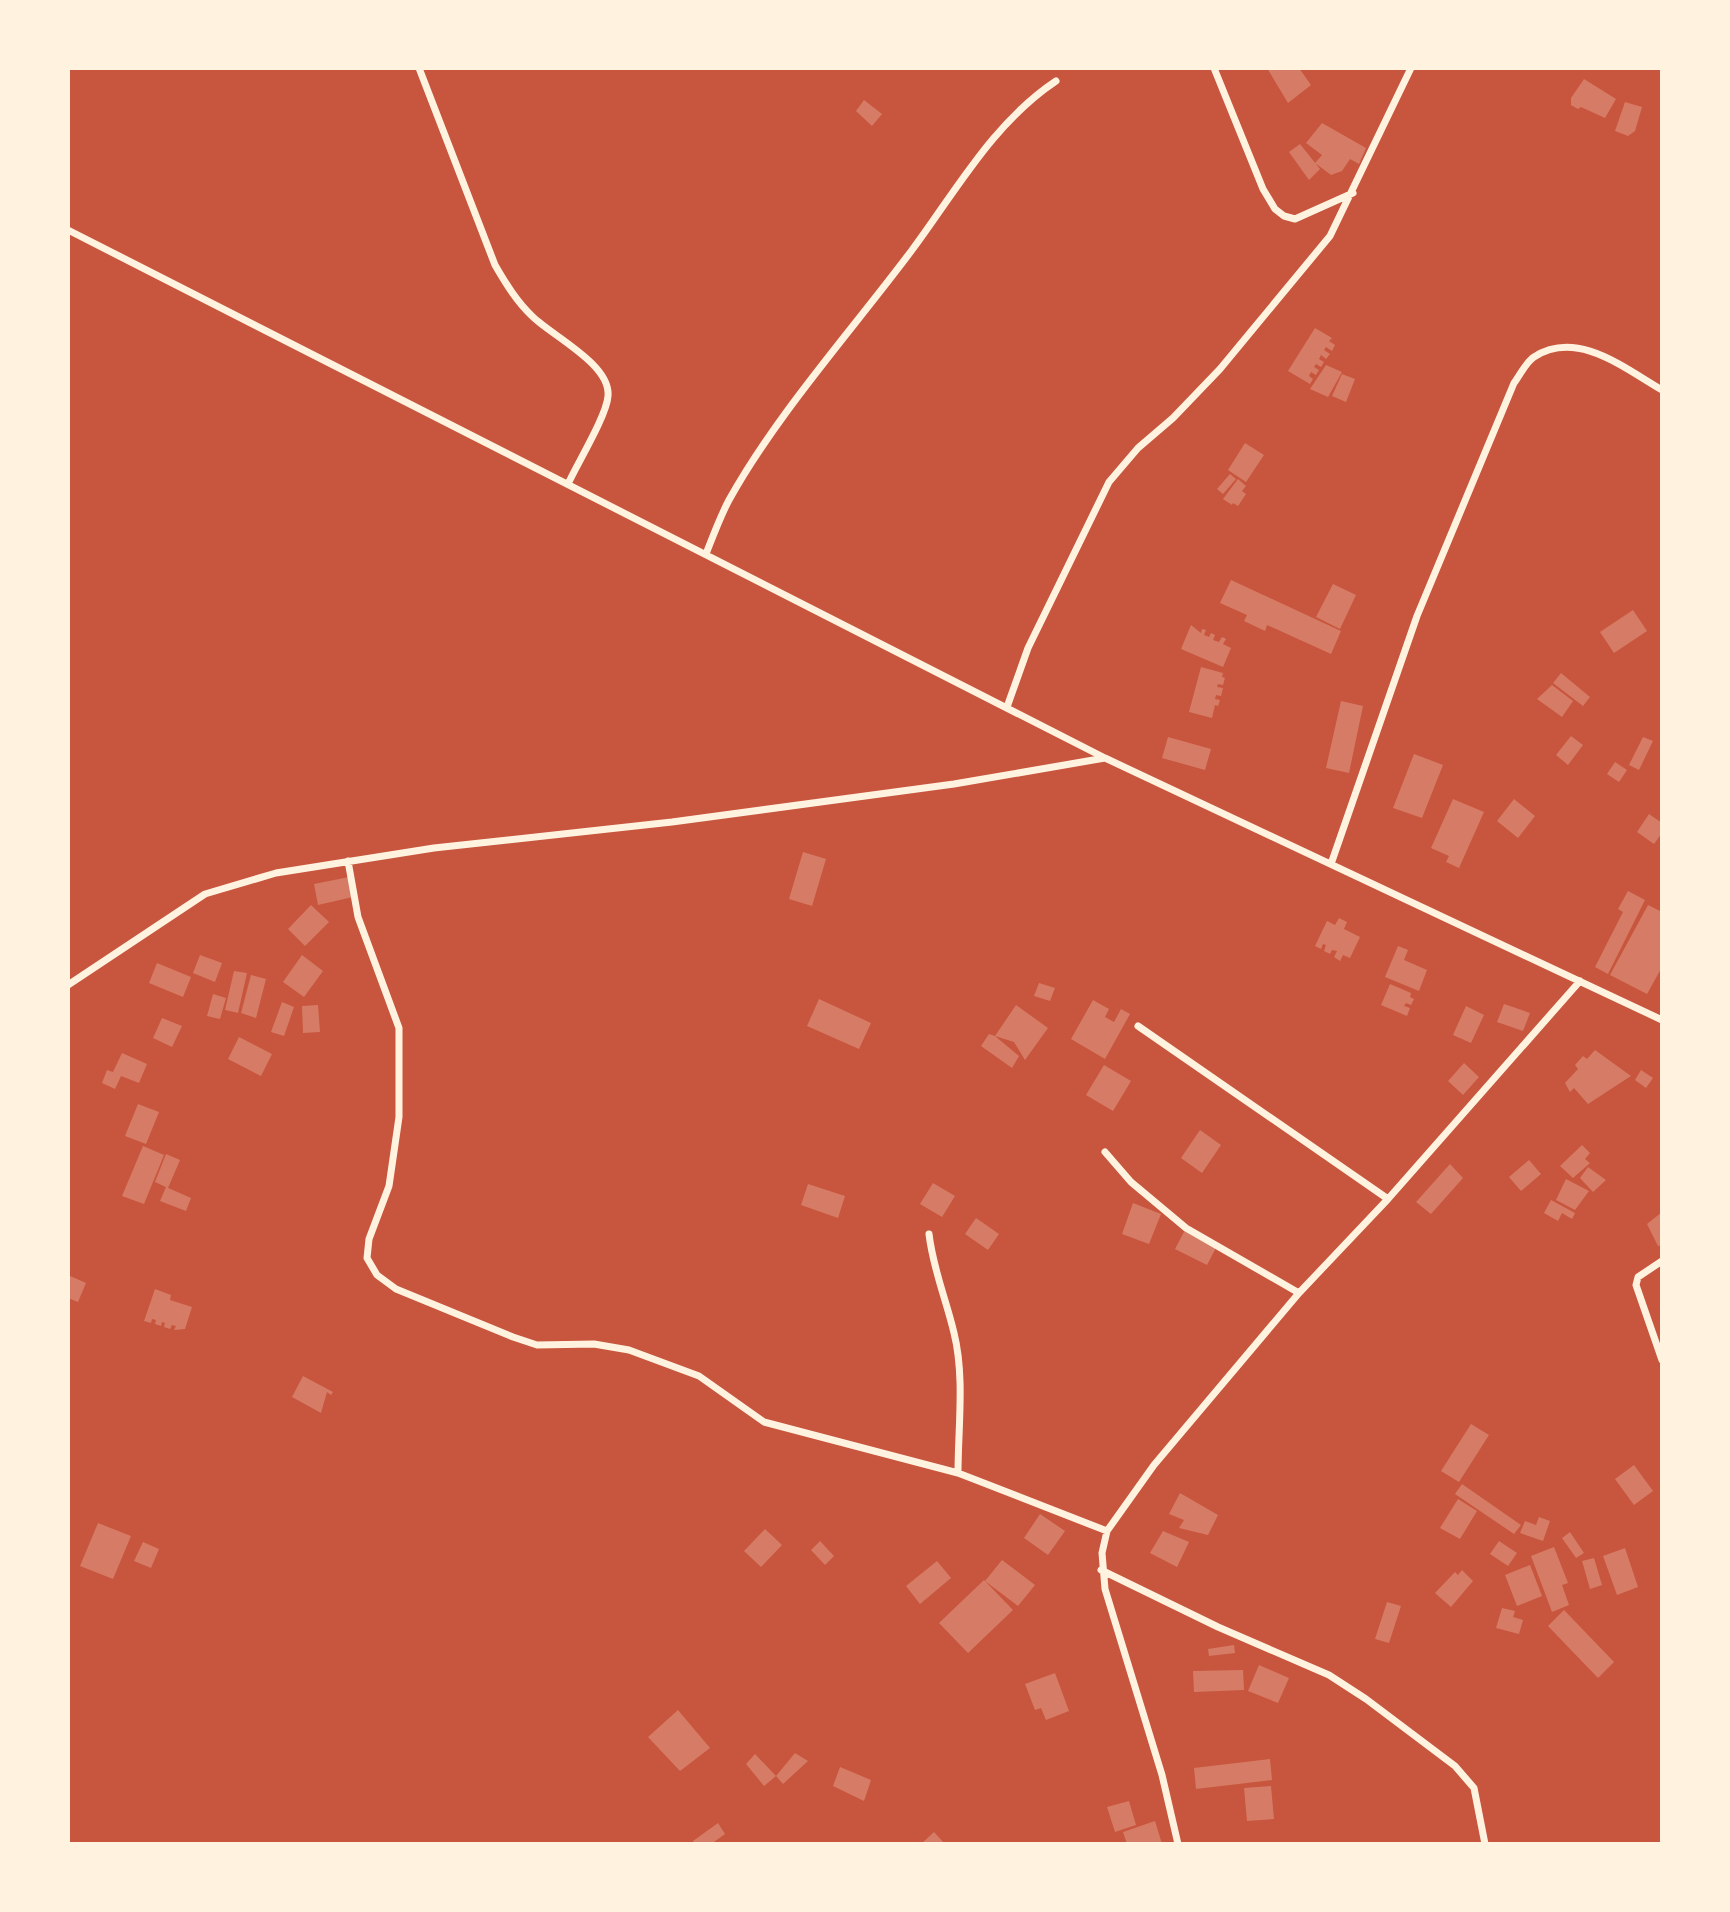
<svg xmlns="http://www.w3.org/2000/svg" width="1730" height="1912" viewBox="0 0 1730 1912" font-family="Arial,sans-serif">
<rect width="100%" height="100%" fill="#c8553d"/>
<!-- building -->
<path fill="#d67c66" d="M1267,68H1299L1311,85L1288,103Z
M1584,79L1616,99L1605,118L1581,107L1578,109L1571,105V98Z
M864,100L882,114L872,126L856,111Z
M1625,102L1642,107L1635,131L1628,136L1615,131Z
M1322,123L1366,148L1359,164L1350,159L1342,171L1331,175L1315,163L1322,155L1306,143Z
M1300,144L1320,169L1309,180L1289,152Z
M1315,328L1332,338L1329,341L1335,345L1332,351L1326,347L1324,350L1330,354L1326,359L1321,355L1319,359L1324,362L1321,367L1316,364L1314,367L1319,370L1316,375L1311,372L1309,376L1313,379L1310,384L1288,371Z
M1326,365L1342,372L1328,397L1310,389Z
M1342,374L1355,379L1346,402L1332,396Z
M1245,443L1264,455L1246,482L1228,470Z
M1230,474L1236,479L1223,494L1217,489Z
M1238,479L1246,486L1242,491L1246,494L1238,506L1233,503L1232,505L1223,499Z
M1231,580L1341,631L1331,654L1267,625L1265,631L1244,621L1247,615L1220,603Z
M1333,584L1356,595L1340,629L1316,617Z
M1633,610L1647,631L1614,653L1600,632Z
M1191,625L1201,633L1202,629L1206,630L1204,635L1209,637L1211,633L1215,635L1213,640L1219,642L1222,637L1226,639L1223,644L1231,648L1223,667L1181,649Z
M1201,667L1223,673L1222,677L1225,678L1223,685L1218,684L1217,687L1223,688L1221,696L1216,695L1215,699L1220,700L1218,706L1215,705L1212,718L1189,712Z
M1561,673L1590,697L1583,706L1553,683Z
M1552,685L1573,701L1562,717L1537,699Z
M1341,701L1363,706L1349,773L1326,768Z
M1571,736L1583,745L1568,765L1556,755Z
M1168,737L1211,749L1205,770L1162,758Z
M1643,737L1653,741L1639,770L1629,765Z
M1414,754L1443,765L1422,818L1393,808Z
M1615,762L1627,770L1619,782L1607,774Z
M1453,799L1484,812L1459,868L1446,862L1449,856L1431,848Z
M1514,799L1535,816L1518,838L1497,821Z
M1649,814L1662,823V833L1654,844L1637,832Z
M803,852L826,859L812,906L789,899Z
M349,877L353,897L318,905L314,884Z
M1628,891L1645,900L1608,974L1595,967L1623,912L1618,909Z
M311,905L329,922L305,946L288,929Z
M1648,905L1662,912V967L1647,994L1610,975Z
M1339,918L1347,922L1344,929L1360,937L1350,958L1343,955L1340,961L1334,957L1337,951L1332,950L1330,954L1324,951L1326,945L1323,944L1321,949L1315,946L1327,921L1335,925Z
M1398,946L1408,950L1404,960L1427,970L1419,991L1385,977Z
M200,955L222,963L215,982L193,973Z
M302,955L323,971L304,997L283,982Z
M157,963L191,977L183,997L149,983Z
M234,971L247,973L238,1013L225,1010Z
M251,975L266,979L256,1018L241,1013Z
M1039,983L1055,988L1050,1001L1034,996Z
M1390,984L1411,993L1410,997L1414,999L1411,1005L1406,1003L1404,1006L1410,1008L1407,1016L1381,1005Z
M213,994L226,998L220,1019L207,1016Z
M819,999L871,1023L859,1049L807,1026Z
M1093,1000L1109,1009L1105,1017L1114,1022L1121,1009L1130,1014L1105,1059L1071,1039Z
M282,1002L294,1007L284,1036L271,1032Z
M1504,1004L1530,1013L1523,1031L1497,1022Z
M318,1005L320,1032L303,1033L302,1006Z
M1016,1005L1048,1028L1025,1060L1014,1042L995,1036Z
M1466,1006L1484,1015L1471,1043L1453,1035Z
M162,1018L182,1026L172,1047L153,1038Z
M989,1034L995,1036L1019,1056L1012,1068L981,1046Z
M239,1037L272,1054L261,1076L228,1059Z
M1595,1050L1631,1076L1588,1104L1574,1088L1570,1092L1565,1083L1578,1069L1575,1065L1583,1056L1587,1059Z
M122,1053L147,1064L139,1083L121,1076L115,1089L102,1083L107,1070L113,1072Z
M1464,1063L1479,1077L1463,1095L1448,1081Z
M1104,1065L1131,1081L1113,1111L1086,1095Z
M1641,1070L1653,1078L1646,1088L1635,1080Z
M138,1104L159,1112L146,1144L125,1136Z
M1200,1130L1221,1145L1202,1173L1181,1158Z
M1582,1145L1590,1153L1585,1159L1590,1163L1573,1178L1560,1166Z
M143,1146L164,1155L144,1204L122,1196Z
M166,1154L180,1160L168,1188L155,1182Z
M1529,1160L1541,1174L1521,1191L1509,1177Z
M1450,1164L1463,1178L1431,1214L1416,1202Z
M1588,1167L1606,1180L1593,1192L1580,1178Z
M1566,1179L1589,1191L1575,1210L1556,1200Z
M933,1183L955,1196L942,1217L920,1204Z
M808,1184L845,1196L838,1218L801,1205Z
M166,1187L191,1198L186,1211L160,1201Z
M1551,1200L1575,1213L1572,1219L1562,1213L1558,1221L1544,1213Z
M1133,1203L1161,1214L1149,1244L1122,1234Z
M1662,1212V1245L1658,1246L1647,1224Z
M976,1218L999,1234L988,1250L965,1234Z
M1186,1228L1218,1244L1207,1265L1175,1249Z
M68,1275L86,1283L78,1302L68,1298Z
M155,1289L171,1295L170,1300L192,1307L185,1329L174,1330L176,1326L172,1325L170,1329L164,1327L165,1323L162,1322L161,1326L155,1324L156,1320L152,1319L151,1323L144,1321Z
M303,1376L333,1392L331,1395L327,1392L321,1413L292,1397Z
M1471,1424L1489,1435L1459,1482L1441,1471Z
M1634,1465L1653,1491L1634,1505L1615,1479Z
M1462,1484L1521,1525L1514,1534L1455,1494Z
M1180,1493L1218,1515L1208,1535L1179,1528L1184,1520L1169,1514Z
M1458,1499L1477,1511L1460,1539L1440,1528Z
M1040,1514L1065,1531L1048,1555L1024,1538Z
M1539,1517L1550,1521L1543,1541L1520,1533L1525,1521L1536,1525Z
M98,1523L131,1536L113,1579L80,1566Z
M765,1529L782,1545L761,1567L744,1551Z
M1163,1531L1189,1542L1177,1567L1150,1553Z
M1570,1532L1584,1553L1576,1558L1562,1538Z
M820,1541L834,1556L825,1565L811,1550Z
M1499,1541L1517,1553L1508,1566L1490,1554Z
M143,1542L159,1549L151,1568L134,1561Z
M1554,1547L1568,1583L1562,1585L1569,1605L1552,1612L1531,1556Z
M1625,1548L1638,1587L1617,1595L1603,1556Z
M1594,1558L1602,1585L1590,1589L1582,1561Z
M1002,1560L1035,1585L1018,1606L985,1581Z
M937,1561L951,1578L920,1604L906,1586Z
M1530,1565L1542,1596L1517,1606L1505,1575Z
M1462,1570L1473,1581L1451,1607L1435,1593L1455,1572L1458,1575Z
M984,1580L1013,1610L968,1653L939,1623Z
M1387,1602L1401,1606L1389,1643L1375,1639Z
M1502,1608L1515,1611L1513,1617L1523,1620L1519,1634L1496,1628Z
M1564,1610L1614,1662L1598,1678L1548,1626Z
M1234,1645L1235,1653L1209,1656L1208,1649Z
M1259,1665L1289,1678L1278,1703L1248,1691Z
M1243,1670L1244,1690L1194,1692L1193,1671Z
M1055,1673L1069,1711L1046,1720L1041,1708L1035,1710L1025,1684Z
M678,1710L710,1748L680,1771L648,1737Z
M795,1753L808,1761L783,1784L776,1776Z
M755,1754L776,1776L764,1786L746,1764Z
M1270,1759L1272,1780L1196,1789L1194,1768Z
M840,1767L871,1780L864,1801L833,1786Z
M1271,1786L1274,1819L1247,1821L1244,1788Z
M1129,1801L1136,1825L1115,1832L1107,1807Z
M1155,1821L1162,1844H1127L1123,1832Z
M718,1823L725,1834L711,1844H695L693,1841Z
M934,1832L945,1844H921Z"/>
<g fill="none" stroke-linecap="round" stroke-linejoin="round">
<!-- minor -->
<path stroke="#fff3e0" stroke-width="7" d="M419,68L495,265C506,284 517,302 533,317C554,337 611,365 608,396C607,415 577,464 568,484
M1214,68L1263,189L1275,209L1284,216L1295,219L1353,193
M68,230L1105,758
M706,554C713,536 720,517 729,500C776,415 853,329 912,250C956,191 993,123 1056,81
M1007,707L1028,648L1109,482L1138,448L1173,418L1220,369L1330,236L1411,68
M348,861L358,917L399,1028V1117L389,1186L369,1239L367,1258L377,1275L396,1289L513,1337L537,1345L594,1344L629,1350L699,1376L764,1422L958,1473L1107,1531
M1331,864L1417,616L1514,383C1520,375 1526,362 1534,357C1577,329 1624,368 1662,390
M68,985L205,894L276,873L434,848L672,822L954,784L1105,758L1662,1020
M1138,1026L1388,1199
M1105,1152L1131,1182L1186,1228L1299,1293
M929,1234C933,1269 946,1299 954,1333C965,1377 958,1428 958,1473
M1662,1261L1638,1277L1636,1285L1662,1360
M1101,1570L1218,1627L1329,1675L1366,1699L1455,1766L1474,1788L1485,1844
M1178,1844L1162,1775L1105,1589L1102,1553L1107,1531L1154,1465L1299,1293L1388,1199L1580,981"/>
</g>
<!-- border -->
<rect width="1730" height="1912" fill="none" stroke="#fff3e0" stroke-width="140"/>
</svg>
